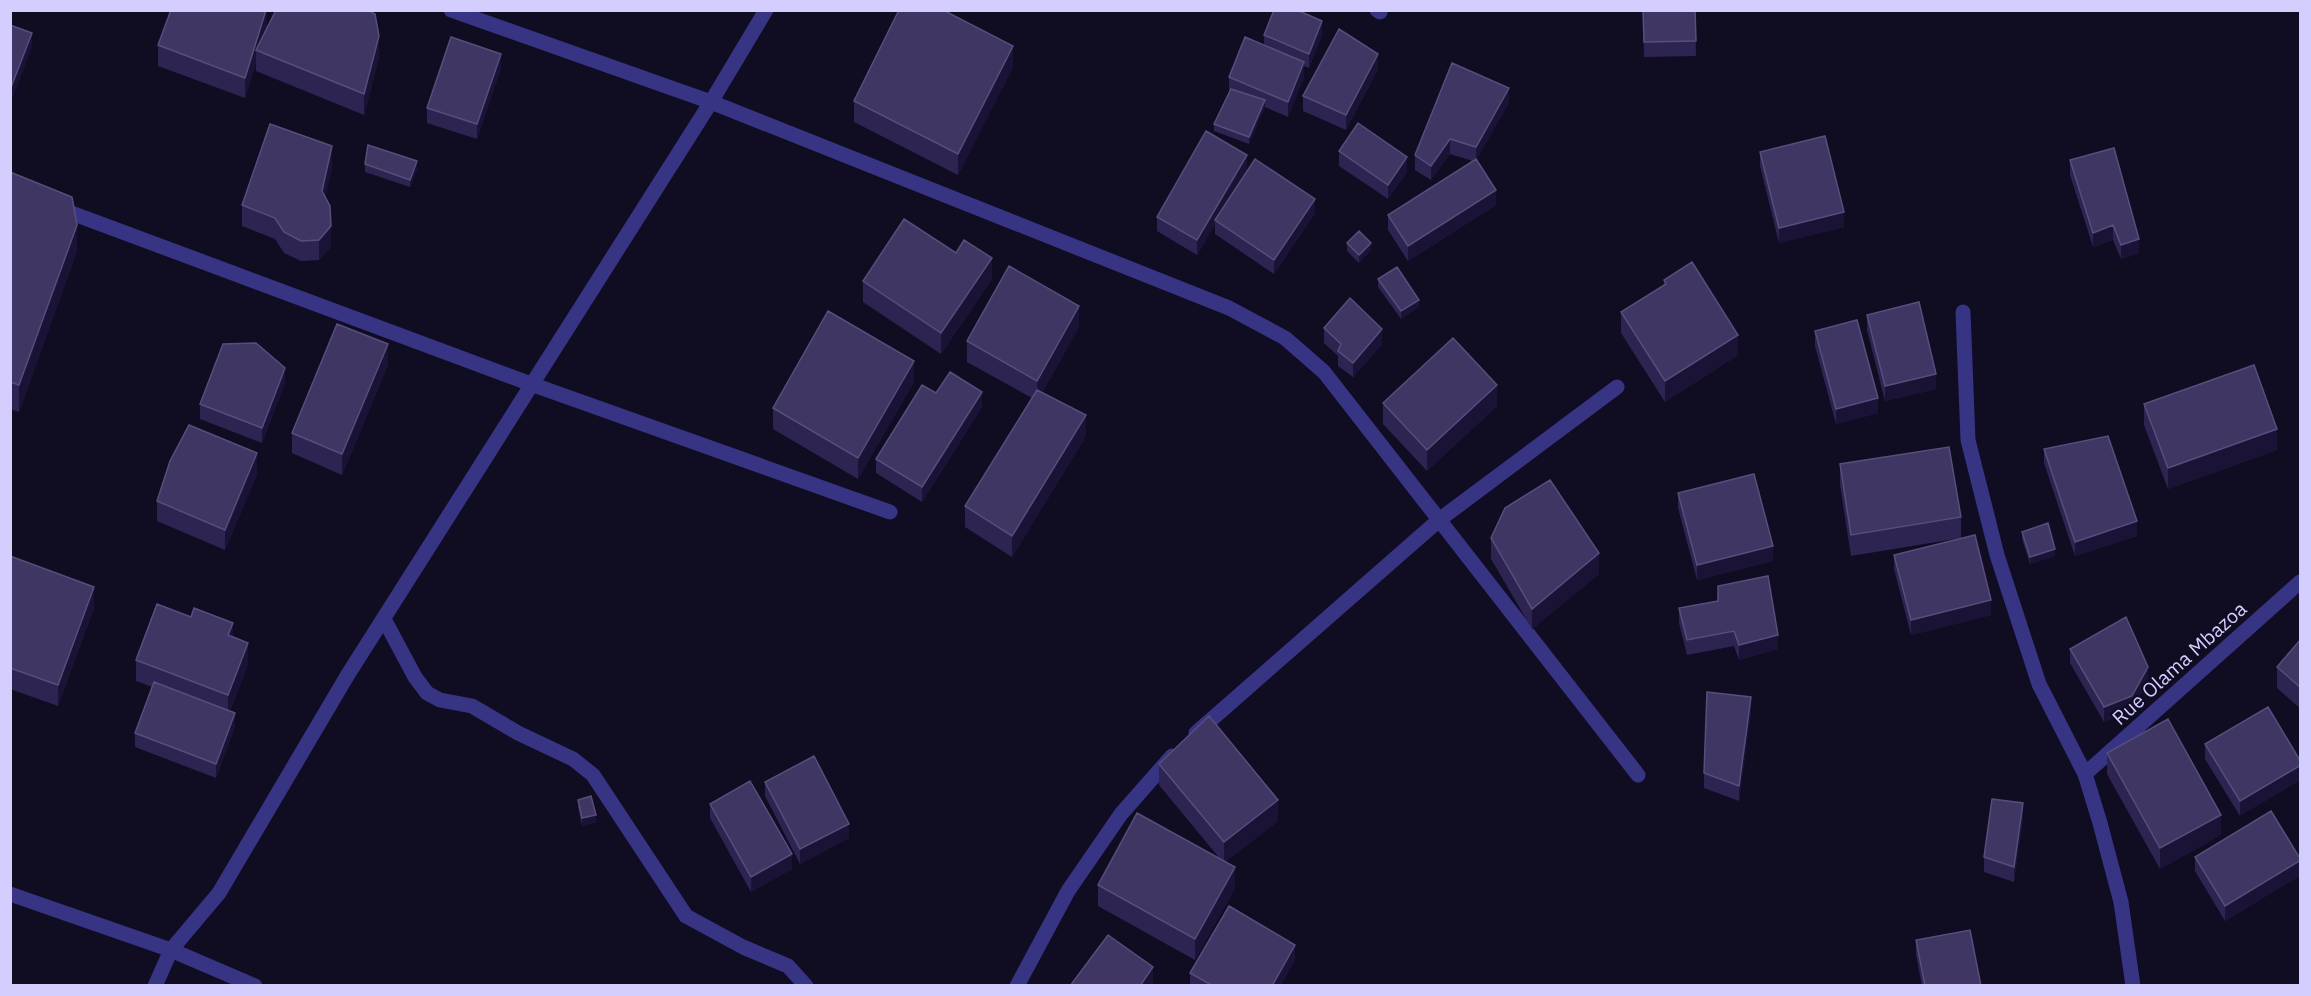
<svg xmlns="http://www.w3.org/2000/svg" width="2311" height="996" viewBox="0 0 2311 996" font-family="'IBM Plex Sans',sans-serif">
<rect width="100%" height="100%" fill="#100c22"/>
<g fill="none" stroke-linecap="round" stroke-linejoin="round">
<!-- lane -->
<path stroke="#383484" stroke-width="15" d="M10,894L171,950L255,986"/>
<!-- street -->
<path stroke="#383484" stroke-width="15" d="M451,10L711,102L1229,308L1285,338L1324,372L1638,775
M1377,10L1380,12
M58,208L531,384L890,512
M1963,312L1968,440L1997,555L2039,684L2085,774L2100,823L2121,902L2133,986
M384,619L415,677L427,693L440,700L472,706L518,733L573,759L593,775L686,916L743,947L788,966L806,986
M1196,733L1439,520L1617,387
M2085,774L2300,582
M155,986L171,950L219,893L347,676L711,102L766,10
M1017,986L1068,891L1121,814L1172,756"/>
</g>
<!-- wall -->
<path fill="#2e2451" d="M267,10V28L379,57L364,115L256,71V63L245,98L158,66V45Z
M1643,10H1695L1696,56L1644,57Z
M1264,35H1322L1309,68L1304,66V77L1288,117L1265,107L1249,144L1214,131V124L1230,92H1229V77L1264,45Z
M1013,67L958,175L854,122V101Z
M501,68L477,139L427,123V108Z
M1378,69L1346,130L1303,111V96Z
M1509,103L1476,160L1496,205L1408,261L1388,230V215L1473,161L1450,154L1431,180L1415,170V155Z
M1339,151L1407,172L1388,199L1339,166Z
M1760,152L1844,227L1779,243L1760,166Z
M2070,160L2139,253L2121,259L2113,240L2093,247L2070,175Z
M365,164L417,169L410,187L365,172Z
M332,167L325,198L331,247L319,260L301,261L284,253L275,239L242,226V205Z
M1247,170L1236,189L1315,213L1274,274L1215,234V224L1197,255L1157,231V217Z
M10,172L77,251L19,412L10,409Z
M1347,243L1371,250L1359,263L1347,251Z
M992,279L941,354L863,302V281Z
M1378,279L1419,307L1401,319L1378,287Z
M1664,280L1738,355L1665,402L1621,333V312L1664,285Z
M1867,315L1936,389L1885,401L1867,330Z
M1079,327L1042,393L1086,436L1012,557L965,527V506L1032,398L967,362V341Z
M1324,328L1382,344L1353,377L1338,366V356L1324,343Z
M1815,331L1878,413L1836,424L1815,346Z
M388,365L342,475L292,453V433Z
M914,382L858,479L773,429V408Z
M285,383L262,443L200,419V404Z
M936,393L982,407L922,502L876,473V459Z
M1383,403L1497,406L1427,471L1383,424Z
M2144,404L2277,450L2168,489L2144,425Z
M2044,449L2137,536L2075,556L2044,463Z
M1840,464L1961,517V538L1851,556L1840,485Z
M257,474L225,550L157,521V501Z
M1678,493L1773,561L1697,580L1678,508Z
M2022,532L2055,556L2030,564L2022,539Z
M1491,538L1599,574L1532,629L1491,559Z
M1894,555L1991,615L1911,635L1894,569Z
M10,556L94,608L58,706L10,689Z
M1679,608L1778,649L1739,660L1734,646L1687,655L1679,623Z
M233,637L248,664L230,711L235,727L216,778L135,747V733L152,687L136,681V660Z
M2301,639V709L2277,688V667Z
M2070,649L2148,682L2132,710L2104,722L2070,663Z
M2268,707L2240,816L2205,759V744Z
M1751,712L1739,801L1704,788V773Z
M2107,753L2221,835L2160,869L2107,774Z
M1159,764L1278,821L1225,862L1235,888L1195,960L1098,906V885L1221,860L1159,785Z
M765,782L849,838L800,864L765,796Z
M578,800L596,822L582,826L578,807Z
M710,804L792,869L751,892L710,818Z
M2023,818L2014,882L1984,872V857Z
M2195,857L2301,859V875L2225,921L2195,871Z
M1916,940L1981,986H1922L1916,955Z
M1295,960L1280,986H1190V973Z"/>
<!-- shaded-wall -->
<path fill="#1a1336" d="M266,10H267V28L256,50V63L245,98V78Z
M1322,21V35L1309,68V54Z
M32,33V48L10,104V90Z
M379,36V57L364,115V94Z
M1013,46V67L958,175V154Z
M501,54V68L477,139V124Z
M1378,54V69L1346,130V115Z
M1304,62V77L1288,117V102Z
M1509,88V103L1476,161V147Z
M1265,100V108L1249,144V137Z
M1450,139V154L1431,180V166Z
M332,146V167L322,212V191Z
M1247,155V170L1217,221L1215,220V224L1197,255V240Z
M1407,157V172L1388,199V185Z
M417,161V169L410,187V180Z
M1496,190V205L1408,261V246Z
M1315,199V213L1274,274V260Z
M1844,212V227L1779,243V228Z
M77,225V251L19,412V385Z
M2113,225V240L2093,247V233Z
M331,226V247L319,260V240Z
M2139,239V253L2121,259V245Z
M1371,243V250L1359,263V255Z
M992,258V279L941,354V333Z
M1419,300V307L1401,319V311Z
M1079,306V327L1037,402V381Z
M1382,329V344L1353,377V363Z
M1738,335V355L1665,402V381Z
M388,344V365L342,475V454Z
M914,361V382L858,479V458Z
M285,368V383L262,443V428Z
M1936,374V389L1885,401V386Z
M1497,385V406L1427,471V450Z
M982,392V407L922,502V487Z
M1878,398V413L1836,424V409Z
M1086,415V436L1012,557V536Z
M2277,429V450L2168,489V468Z
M257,453V474L225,550V530Z
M2137,521V536L2075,556V542Z
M1773,546V561L1697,580V565Z
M2055,549V556L2030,564V557Z
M1599,553V574L1532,629V609Z
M94,587V608L58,706V685Z
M1991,600V615L1911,635V620Z
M233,623V644L228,635Z
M1778,635V649L1739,660V645Z
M248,643V664L228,716V695Z
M2148,667V682L2132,710L2104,722V707Z
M1751,697V712L1739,801V786Z
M235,713V727L216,778V764Z
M2301,765V780L2240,816V801Z
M1278,800V821L1224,863V842Z
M2023,803V818L2014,882V867Z
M596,815V822L582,826V818Z
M2221,815V835L2160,869V848Z
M849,824V838L800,864V849Z
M792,854V869L751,892V877Z
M2301,860V875L2225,921V906Z
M1235,867V888L1195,960V939Z
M1295,945V960L1280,986H1272Z
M1153,967V982L1151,986H1140Z"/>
<!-- building -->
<path fill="#3f3664" stroke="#574e7c" stroke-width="1.5" d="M171,10H266L245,78L158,45Z
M276,10H367L375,14L379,36L364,94L256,50Z
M899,10H943L1013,46L958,154L854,101Z
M1274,10H1297L1322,21L1309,54L1264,35Z
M1643,10H1695L1696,41L1644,42Z
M10,25L32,33L10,90Z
M1339,29L1378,54L1346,115L1303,96Z
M451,37L501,54L477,124L427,108Z
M1245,37L1304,62L1288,102L1229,77Z
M1452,63L1509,88L1476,147L1450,139L1431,166L1415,155Z
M1231,89L1265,100L1249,137L1214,124Z
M1358,123L1407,157L1388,185L1339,151Z
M270,124L332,146L322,191L330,206L331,226L319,240L301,241L284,232L275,218L242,205Z
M1206,131L1247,155L1197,240L1157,217Z
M1825,136L1844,212L1779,228L1760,152Z
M368,145L417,161L410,180L365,164Z
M2114,148L2139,239L2121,245L2113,225L2093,233L2070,160Z
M1255,159L1315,199L1274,260L1215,220Z
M1476,159L1496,190L1408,246L1388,215Z
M10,172L72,197L77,225L19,385L10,382Z
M904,219L956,253L964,240L992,258L941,333L863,281Z
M1359,231L1371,243L1359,255L1347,243Z
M1692,262L1738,335L1665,381L1621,312L1666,284L1664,280Z
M1009,266L1079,306L1037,381L967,341Z
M1397,267L1419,300L1401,311L1378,279Z
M1350,298L1382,329L1353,363L1338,351L1341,344L1324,328Z
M1919,302L1936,374L1885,386L1867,315Z
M828,311L914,361L858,458L773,408Z
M1857,320L1878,398L1836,409L1815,331Z
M337,324L388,344L342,454L292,433Z
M1453,338L1497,385L1427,450L1383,403Z
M256,343L285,368L262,428L200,404L223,344Z
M2254,365L2277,429L2168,468L2144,404Z
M950,372L982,392L922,487L876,459L922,385L936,393Z
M1037,390L1086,415L1012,536L965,506Z
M189,425L257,453L225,530L157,501L170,461Z
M2108,436L2137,521L2075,542L2044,449Z
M1949,447L1961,517L1851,535L1840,464Z
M1754,474L1773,546L1697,565L1678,493Z
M1550,480L1599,553L1532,609L1491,538L1505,508Z
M2048,523L2055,549L2030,557L2022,532Z
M1975,535L1991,600L1911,620L1894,555Z
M10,556L94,587L58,685L10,668Z
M1768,576L1778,635L1739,645L1734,631L1687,640L1679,608L1718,601V586Z
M157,604L191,617L194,608L233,623L228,635L248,643L228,695L136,660Z
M2126,617L2148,667L2132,696L2104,707L2070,649Z
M2301,639V688L2277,667Z
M154,682L235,713L216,764L135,733Z
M1707,692L1751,697L1739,786L1704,773Z
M2268,707L2301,762V765L2240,801L2205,744Z
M1209,716L1278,800L1224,842L1159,764Z
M2168,719L2221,815L2160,848L2107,753Z
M814,756L849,824L800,849L765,782Z
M750,781L792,854L751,877L710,804Z
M591,796L596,815L582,818L578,800Z
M1992,799L2023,803L2014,867L1984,857Z
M2271,811L2301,860L2225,906L2195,857Z
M1137,813L1235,867L1195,939L1098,885Z
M1229,906L1295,945L1272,986H1213L1190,973Z
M1970,930L1981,986H1925L1916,940Z
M1108,935L1153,967L1140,986H1070Z"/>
<g text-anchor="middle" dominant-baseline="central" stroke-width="4.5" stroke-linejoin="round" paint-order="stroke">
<!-- street labels -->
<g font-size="20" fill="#d4ceff" stroke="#100c22">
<text transform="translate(2179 663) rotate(-42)">Rue Olama Mbazoa</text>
</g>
</g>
<!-- border -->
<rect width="2311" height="996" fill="none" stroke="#d4ceff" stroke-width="24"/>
</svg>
